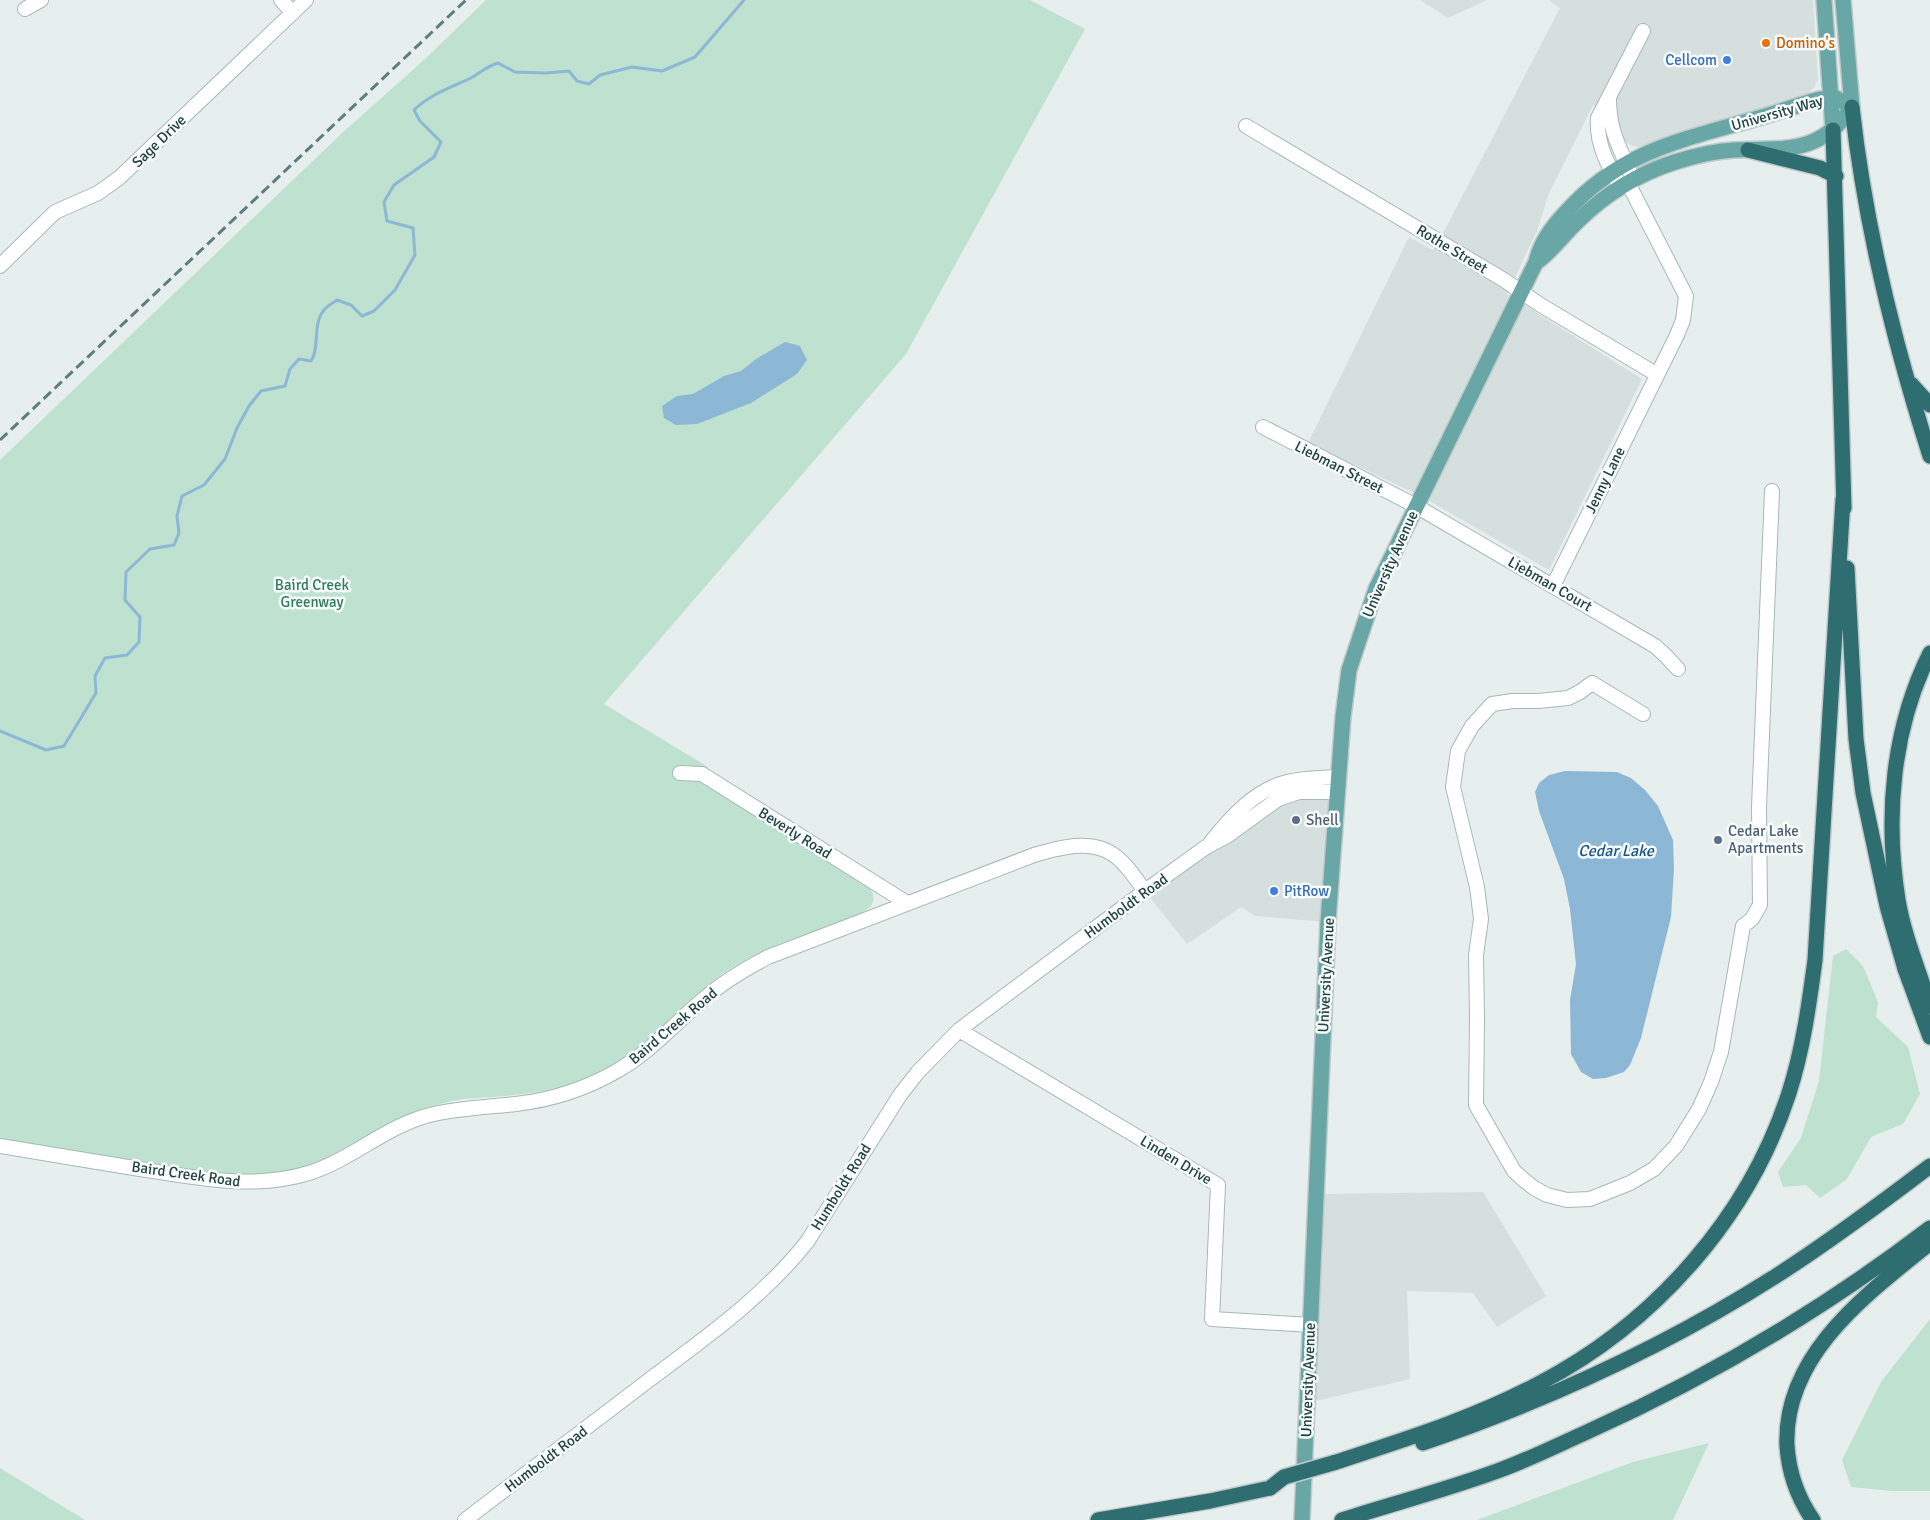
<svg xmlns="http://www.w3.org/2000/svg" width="1930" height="1520" viewBox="0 0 1930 1520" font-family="Signika,sans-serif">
<rect width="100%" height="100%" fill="#e6efed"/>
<!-- built -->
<path fill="#d4dfde" d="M1420,0H1487L1448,18Z
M1549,0H1813L1818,79L1814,88L1805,96L1641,147L1633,146L1623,141L1615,121V103L1620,92L1609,86L1598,108L1593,105L1549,193L1537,231L1507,294L1642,379L1549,570L1421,496L1308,443L1409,237L1433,250L1439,241L1560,8Z
M1337,792L1328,922L1255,916L1241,907L1187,944L1145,891L1272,803Z
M1483,1192L1546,1296L1497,1327L1473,1293L1407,1291L1410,1379L1307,1403L1316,1194Z"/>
<!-- green -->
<path fill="#bee1d0" d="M486,0H1030L1085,29L906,354L604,704L708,767L699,781L864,883C871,889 876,895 872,904C866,917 809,933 793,939C767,948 742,960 719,976C680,1006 650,1045 606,1068C590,1076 573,1084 556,1088C526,1096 495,1096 464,1099C442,1102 419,1110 399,1119C354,1138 316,1172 266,1177C230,1180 194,1171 159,1165C106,1157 53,1149 0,1140V460L341,134L425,59Z
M1846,949L1863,966L1878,1002L1876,1017L1908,1047L1920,1094L1903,1124L1871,1137L1847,1179L1820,1198L1806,1185L1783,1187L1778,1172L1801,1138L1819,1081L1833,956Z
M1930,1319V1491H1892L1851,1487L1842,1460L1881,1382Z
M1709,1443L1673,1520H1477L1633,1462Z
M0,1468L85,1520H0Z"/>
<!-- water -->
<path fill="#8db8d5" d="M785,342L800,346L807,360L797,374L751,403L697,424L676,425L664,418L662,406L677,396L693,394L724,376L741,371L756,359Z
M1565,771L1617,772L1631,778L1645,790L1658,806L1673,840L1674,869L1671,917L1641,1038L1630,1065L1624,1072L1606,1078L1593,1079L1581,1072L1571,1054L1570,1000L1576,964L1570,909L1564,879L1539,811L1535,792L1539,783L1549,775Z"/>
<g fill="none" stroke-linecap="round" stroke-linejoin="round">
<!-- stream -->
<path stroke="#8db8d5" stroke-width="3" d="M0,731L46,750L64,746L96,693L95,676L105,658L127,655L139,642L140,617L125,600L126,572L150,549L174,545L179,533L177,516L182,496L204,485L225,459L237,428L249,406L261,391L285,386L290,369L299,359L311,361C320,349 312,324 324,310C327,306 333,303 337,300L351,305L362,316L374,311L395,290L415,255L413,228L387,221L384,202L394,185L434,157L441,142L420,121L414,110C431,94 450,88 471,78C482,72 485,67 498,63L515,72L546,73L569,71L577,81L589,84L600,75L632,67L662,71L695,57L744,0"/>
<defs>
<path id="minor" d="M281,0L293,13
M25,9L41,0
M1609,98C1609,134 1621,148 1633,180
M1246,126L1504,280L1539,304L1656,374
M1621,187C1608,166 1596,144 1598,118L1643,31
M0,266L55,212L98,193L119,178L306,0
M1263,427L1416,506L1655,646L1665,655L1678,669
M1553,586L1677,335L1683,320L1686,296L1628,183
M1643,714L1592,683L1580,692L1568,698L1538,701H1513L1492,704L1472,726L1458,751L1453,787L1477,887L1481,919L1476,955L1477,1019L1476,1105L1514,1171L1524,1180L1534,1188L1547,1195L1567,1200L1590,1199L1630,1183L1654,1169L1676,1146L1699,1109L1711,1082L1721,1052L1743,926L1752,919L1760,905L1759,807L1772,491
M680,773L702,774L907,903
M1211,842C1231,817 1255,790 1287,782C1304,778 1321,778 1338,777
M959,1030L1218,1185L1212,1319L1311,1325
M0,1146C47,1154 93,1161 140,1169C197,1178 253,1190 309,1173C353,1159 388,1124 434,1114C461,1108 489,1107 516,1104C551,1100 585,1089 615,1072C650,1053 675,1023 705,998C724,981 745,969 768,957L1034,855C1062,847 1096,837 1120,860C1130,869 1137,881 1145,891
M465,1520C528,1472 590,1425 653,1377C708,1336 764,1296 807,1242L900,1095L918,1072L959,1030L1145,891L1206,847L1227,836L1278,799L1299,792H1337"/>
<path id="major" d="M1824,0L1833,130
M1843,0L1852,107
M1538,261C1553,250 1564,234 1578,221C1605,194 1638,174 1675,162C1694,156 1714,151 1734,150C1785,148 1820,155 1852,107
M1302,1520L1328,922L1343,717L1349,670L1376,589L1536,262C1541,241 1553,226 1567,211C1621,152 1678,141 1751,120C1774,114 1797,105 1820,99L1836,98L1852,107"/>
<path id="highway" d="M1852,107C1865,225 1894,343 1930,456
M1833,130L1844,508
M1748,150L1820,168L1836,176
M1911,384L1930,405
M1847,568L1856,739L1863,793L1887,906L1905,969L1930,1037
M1930,653C1892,729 1885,817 1898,900C1904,936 1919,971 1930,1006
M1423,1443C1546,1401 1666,1346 1776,1276C1829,1242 1880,1204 1930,1166
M1333,1463C1403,1440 1475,1418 1540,1383C1655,1323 1749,1217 1789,1093C1803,1049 1809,1005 1815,960L1843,499
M1098,1520L1210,1501L1270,1488
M1342,1520C1395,1503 1449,1489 1500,1470C1530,1459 1558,1445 1587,1432C1709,1377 1824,1309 1930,1228
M1813,1520C1797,1497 1789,1474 1787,1446C1783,1355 1867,1294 1930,1243"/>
</defs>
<!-- minor casing -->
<use href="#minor" stroke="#a8b8b6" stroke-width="16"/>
<!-- major casing -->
<use href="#major" stroke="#c1caca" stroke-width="18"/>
<!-- highway casing -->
<use href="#highway" stroke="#c1caca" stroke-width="18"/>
<!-- minor -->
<use href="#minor" stroke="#fff" stroke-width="14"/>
<!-- major -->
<use href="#major" stroke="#69a6a6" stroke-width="15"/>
<!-- highway -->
<use href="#highway" stroke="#2e6d70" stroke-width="15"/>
<!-- rail -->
<path stroke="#5e7d7d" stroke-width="3" stroke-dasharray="10 5" stroke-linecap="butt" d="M0,440L466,0"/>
<defs>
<path id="highway-bridge" d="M1270,1488L1284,1477L1333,1463"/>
</defs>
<!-- highway-bridge casing -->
<use href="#highway-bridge" stroke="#c1caca" stroke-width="18" stroke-linecap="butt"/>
<!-- highway-bridge -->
<use href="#highway-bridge" stroke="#2e6d70" stroke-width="15"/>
</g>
<!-- markers -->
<circle fill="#e8710a" stroke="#f7fbfa" stroke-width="2" cx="1766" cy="43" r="5"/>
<g fill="#3f7fe0" stroke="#f7fbfa" stroke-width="2">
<circle cx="1727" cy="60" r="5"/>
<circle cx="1274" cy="891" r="5"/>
</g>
<g fill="#5c6f8a" stroke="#f7fbfa" stroke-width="2">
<circle cx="1296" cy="820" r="5"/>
<circle cx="1718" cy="840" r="5"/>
</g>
<g text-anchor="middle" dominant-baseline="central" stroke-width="5" stroke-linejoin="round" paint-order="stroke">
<!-- food labels -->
<g font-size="15" fill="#c56008" stroke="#f7fbfa" text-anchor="start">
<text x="1776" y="43">Domino's</text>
</g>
<!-- shop labels -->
<g font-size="15" fill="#366cbe" stroke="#f7fbfa" text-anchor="end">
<text x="1717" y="60">Cellcom</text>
<text x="1284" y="891" text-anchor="start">PitRow</text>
</g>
<!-- street labels -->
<g font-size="15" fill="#234242" stroke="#f7fbfa">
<text transform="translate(1777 113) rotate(-16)">University Way</text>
<text transform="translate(159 141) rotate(-44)">Sage Drive</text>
<text transform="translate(1452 249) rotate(31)">Rothe Street</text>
<text transform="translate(1339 467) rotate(27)">Liebman Street</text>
<text transform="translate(1605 480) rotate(-64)">Jenny Lane</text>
<text transform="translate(1390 564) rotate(-66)">University Avenue</text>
<text transform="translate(1550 584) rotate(30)">Liebman Court</text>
<text transform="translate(795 833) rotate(32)">Beverly Road</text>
<text transform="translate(1126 906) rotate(-36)">Humboldt Road</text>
<text transform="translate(1326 975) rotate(-87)">University Avenue</text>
<text transform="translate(673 1026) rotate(-40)">Baird Creek Road</text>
<text transform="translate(1176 1160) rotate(31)">Linden Drive</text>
<text transform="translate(186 1174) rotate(8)">Baird Creek Road</text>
<text transform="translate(841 1187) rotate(-58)">Humboldt Road</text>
<text transform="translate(1308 1380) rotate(-88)">University Avenue</text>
<text transform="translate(546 1459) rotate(-37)">Humboldt Road</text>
</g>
<!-- park labels -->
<g font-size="15" fill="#2c7b5e" stroke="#f7fbfa">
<text x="312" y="585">Baird Creek<tspan x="312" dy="17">Greenway</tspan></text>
</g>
<!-- service labels -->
<g font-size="15" fill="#4e5e75" stroke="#f7fbfa" text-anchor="start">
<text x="1306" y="820">Shell</text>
<text x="1728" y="831">Cedar Lake<tspan x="1728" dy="17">Apartments</tspan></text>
</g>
<!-- water labels -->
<g font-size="16" font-style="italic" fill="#1a5682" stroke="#f7fbfa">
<text x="1616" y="851">Cedar Lake</text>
</g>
</g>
</svg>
